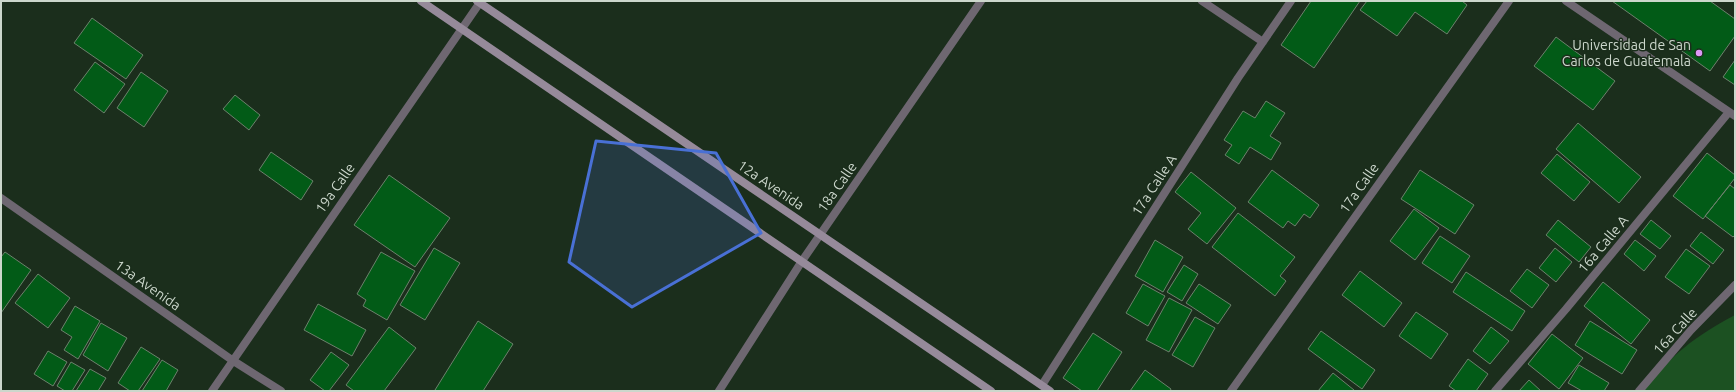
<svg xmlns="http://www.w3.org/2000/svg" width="1736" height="392" viewBox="0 0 1736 392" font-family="Ubuntu,sans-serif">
<rect width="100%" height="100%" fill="#1b2e1c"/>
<!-- green -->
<path fill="#1c5122" d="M1735,315V391H1643C1672,354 1694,337 1735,315Z"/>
<!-- building -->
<path fill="#025b17" stroke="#6c816c" d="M1311,1H1360L1314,68L1281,45Z
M1367,1H1462L1467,5L1447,34L1415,12L1397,36L1360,10Z
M1612,1H1710L1735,19V36L1710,71Z
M92,18L143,55L126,79L74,43Z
M1556,37L1615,81L1593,110L1534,66Z
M1735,60V85L1723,77Z
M95,62L125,84L104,113L74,90Z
M141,72L168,91L144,127L117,108Z
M235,95L260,115L249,130L223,109Z
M1266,101L1285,113L1270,136L1281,143L1271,160L1250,147L1239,164L1225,155L1232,145L1224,140L1243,111L1255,118Z
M1578,123L1641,177L1619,203L1556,149Z
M271,152L313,181L301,200L259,170Z
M1707,153L1735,175V178L1703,219L1673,196Z
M1557,154L1590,182L1574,201L1541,173Z
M1272,170L1319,205L1310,218L1304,214L1295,226L1288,221L1283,228L1248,202Z
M1420,170L1474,205L1455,234L1401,199Z
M1191,172L1236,208L1207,244L1188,229L1201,213L1175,192Z
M389,175L450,218L415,267L354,225Z
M1730,185L1735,189V235L1733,237L1705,216Z
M1414,209L1439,228L1415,260L1390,241Z
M1238,213L1295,257L1280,276L1286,281L1275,296L1212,247Z
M1558,220L1591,247L1579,262L1546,235Z
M1651,220L1671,236L1660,249L1640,234Z
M1701,232L1724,250L1713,264L1690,246Z
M1440,236L1470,256L1452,283L1422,263Z
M1155,240L1183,257L1163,292L1135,276Z
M1635,240L1656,256L1644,271L1624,254Z
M434,248L460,263L425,320L400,305Z
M1555,248L1572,262L1556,282L1539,268Z
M1686,249L1710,266L1689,294L1665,277Z
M5,252L31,270L1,313V257Z
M381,252L415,271L387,320L363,306L366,300L357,294Z
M1184,265L1198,274L1182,301L1167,292Z
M1527,269L1549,285L1532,308L1510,291Z
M1360,271L1402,303L1384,327L1342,295Z
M1466,272L1525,311L1512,331L1453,292Z
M38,274L70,298L48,328L15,303Z
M1603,282L1650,320L1631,344L1584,306Z
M1143,284L1165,296L1148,326L1126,313Z
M1199,284L1231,305L1218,324L1186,303Z
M1169,298L1192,310L1169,352L1146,340Z
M318,304L366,330L352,356L304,330Z
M75,306L100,321L78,359L64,350L72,337L61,330Z
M1416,312L1448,334L1431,359L1399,336Z
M1195,317L1215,328L1193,367L1172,355Z
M478,321L513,344L483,391H437L435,390Z
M1590,321L1637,350L1622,374L1575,345Z
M101,323L127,338L108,371L83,355Z
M389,327L416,348L384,391H354L346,385Z
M1491,327L1509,341L1490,364L1473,351Z
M1321,331L1375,370L1362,389L1308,349Z
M1093,333L1122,352L1097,391H1082L1063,378Z
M1552,334L1583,358L1559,389L1528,364Z
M141,347L160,359L138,391H130L118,383Z
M48,351L67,362L53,386L34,374Z
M331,352L349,365L329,391H325L310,380Z
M1468,359L1488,374L1476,391H1456L1449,386Z
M162,360L178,370L166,391H142Z
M71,362L85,370L72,391H65L57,386Z
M1579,365L1609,383L1604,391H1582L1568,383Z
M90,369L106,378L98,391H76Z
M1145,370L1171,389L1170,391H1130Z
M1333,373L1354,390L1353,391H1318Z
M1529,380L1541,391H1519Z"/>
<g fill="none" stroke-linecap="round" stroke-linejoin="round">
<!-- street -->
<path stroke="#6e6771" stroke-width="8" d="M1202,1L1263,42
M1566,1L1735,116
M1,198L232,360L281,391
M1042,385L1238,78L1291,1
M212,391L481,1
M719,391L802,261L981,1
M1231,391L1509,1
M1495,391L1566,309L1729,112
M1639,391L1691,330L1735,285"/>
<!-- secondary -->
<path stroke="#968a9a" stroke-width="8" d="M421,1L991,391
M477,1L1050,391"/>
</g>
<!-- marked area -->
<path fill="#4970d5" fill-opacity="0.2" stroke="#4970d5" stroke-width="3" stroke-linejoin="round" d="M596,141L716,153L761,233L632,307L569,262Z"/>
<!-- markers -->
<circle fill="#db99f5" stroke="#1b2e1c" stroke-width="1.5" cx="1699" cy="53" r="4"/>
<g text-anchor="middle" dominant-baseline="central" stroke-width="3" stroke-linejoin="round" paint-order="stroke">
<!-- poi labels -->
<g font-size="14" fill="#ccd7cc" stroke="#1b2e1c" text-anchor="end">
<text x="1691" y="45">Universidad de San<tspan x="1691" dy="16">Carlos de Guatemala</tspan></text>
</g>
<!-- street labels -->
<g font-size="14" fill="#ccd7cc" stroke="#1b2e1c">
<text transform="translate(771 185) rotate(34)">12a Avenida</text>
<text transform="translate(1154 185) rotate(-57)">17a Calle A</text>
<text transform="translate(837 187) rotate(-55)">18a Calle</text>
<text transform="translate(335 188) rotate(-55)">19a Calle</text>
<text transform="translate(1359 188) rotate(-55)">17a Calle</text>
<text transform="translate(1603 244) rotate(-50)">16a Calle A</text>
<text transform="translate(148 285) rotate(35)">13a Avenida</text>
<text transform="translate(1675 331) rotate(-48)">16a Calle</text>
</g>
</g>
<!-- border -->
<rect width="1736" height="392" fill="none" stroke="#ccd7cc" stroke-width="4"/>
</svg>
